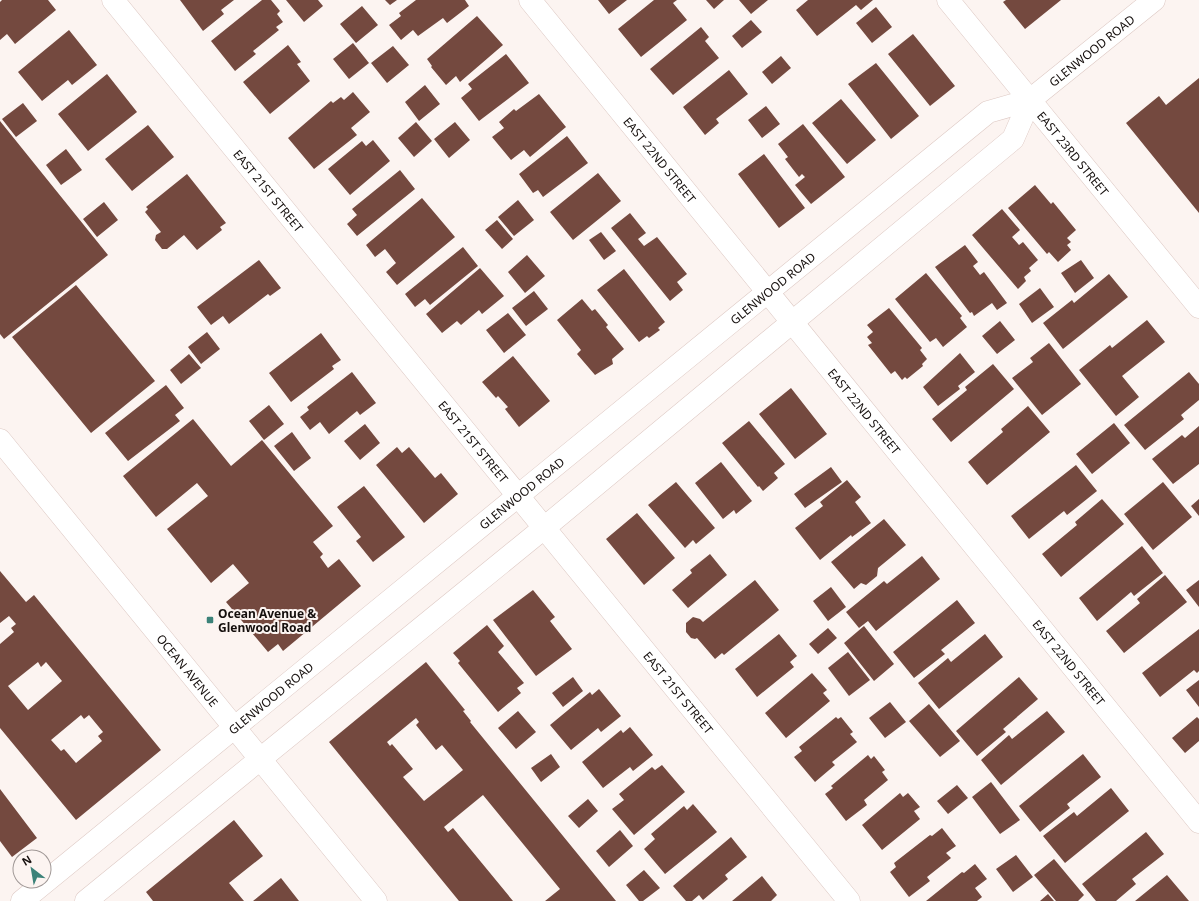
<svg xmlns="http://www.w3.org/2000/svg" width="1199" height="901" viewBox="0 0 1199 901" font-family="'Noto Sans',sans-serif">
<rect width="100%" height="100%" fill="#fcf4f1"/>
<!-- building -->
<path fill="#74493f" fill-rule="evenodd" d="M2,0H48L56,10L15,44L7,34L0,40V2Z
M180,0H234L221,10L224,14L203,31Z
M262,0H271L280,11L277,14L283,22L276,27L279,30L253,51L256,54L235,71L211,41Z
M286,0H318L323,6L304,22Z
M385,0H397L390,5Z
M416,0H465L469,6L447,23L443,18L418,36L413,30L401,40L389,25L401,16L399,13Z
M598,0H627L609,14Z
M654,0H677L673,3L687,20L641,57L618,29Z
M706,0H724L714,9Z
M739,0H768L751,14Z
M808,0H873L861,10L856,5L817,36L796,10Z
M1006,0H1061L1025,29L1003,2Z
M362,6L378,25L356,43L340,24Z
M876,7L892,27L872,43L856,23Z
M477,16L503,45L460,82L456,76L446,85L431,67L432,66L427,59Z
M751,20L762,32L742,48L732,36Z
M701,27L709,37L705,41L719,58L673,95L650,69Z
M69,30L97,65L72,85L68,80L42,101L18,72Z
M913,34L955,86L930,106L888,54Z
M353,43L369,63L349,79L333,59Z
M288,45L301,62L297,64L310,81L270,114L243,82Z
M393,46L409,65L387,83L371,63Z
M506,54L529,83L479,121L461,98L472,89L468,84Z
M781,56L791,68L772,84L762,72Z
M876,63L919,116L891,139L848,84Z
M729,70L748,94L716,119L719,123L705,135L683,107Z
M107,74L137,112L88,151L58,114Z
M1199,78V213L1126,123L1159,96L1166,105Z
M425,85L440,104L419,121L405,102Z
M353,92L370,112L351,128L357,135L314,169L288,138L331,101L333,103L341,97L344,100Z
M539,94L566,127L530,157L524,150L511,160L492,137L504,128L499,122L514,109L516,111Z
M841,99L876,140L847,164L812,123Z
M23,103L37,121L16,137L2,119Z
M766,106L780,124L762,138L748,120Z
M0,121L108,255L4,339L0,334Z
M416,122L432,141L414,157L398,138Z
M455,122L470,140L449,158L434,139Z
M803,124L845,177L811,204L795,185L805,177L802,174L799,177L785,159L788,157L778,144Z
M148,125L174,157L132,191L105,159Z
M567,136L588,163L543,197L538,190L533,193L519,174Z
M373,140L390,161L350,195L328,169L362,141L366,146Z
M66,149L82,170L61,185L46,165Z
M764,154L805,208L779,228L738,174Z
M400,170L415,189L357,236L347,224L357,215L352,209Z
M598,173L621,201L573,240L550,212Z
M187,174L226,223L220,227L222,230L197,250L184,235L167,249H162L155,240L156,235L161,232L145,212L148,209L146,207Z
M1035,185L1051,204L1053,202L1076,230L1067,238L1071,242L1067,245L1071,250L1058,262L1049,252L1047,254L1008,208Z
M422,198L455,237L397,285L386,272L396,263L385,249L375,257L366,245Z
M518,200L534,220L514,236L498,217Z
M104,202L118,220L97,237L83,219Z
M1002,209L1020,230L1012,237L1019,245L1023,242L1038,260L1029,268L1031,271L1024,277L1026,281L1018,289L972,235Z
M630,213L646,233L638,239L644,246L657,237L687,274L677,282L683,290L670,301L611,228Z
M497,220L513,239L502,249L485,230Z
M601,232L616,251L604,260L589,240Z
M965,245L978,262L973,266L980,275L984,272L1007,303L997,310L992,303L974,316L972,312L970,313L935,267Z
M463,247L478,266L430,305L425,299L415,307L405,294Z
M527,255L545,276L525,293L508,272Z
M259,260L281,288L270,296L268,294L229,324L223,316L211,325L197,307Z
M1081,260L1094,278L1075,293L1061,273Z
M480,268L504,296L482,314L479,310L461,325L457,321L442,333L426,314Z
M624,269L665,322L658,328L660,330L649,338L647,336L639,342L597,290Z
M926,273L962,316L960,318L967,327L943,347L936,338L930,342L895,299Z
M1109,274L1128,297L1063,349L1043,323L1072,300L1074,303Z
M76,285L155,381L91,433L12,337Z
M1040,288L1054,307L1032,323L1019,304Z
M534,291L548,309L526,326L512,308Z
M582,299L592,311L595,309L608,325L606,327L624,349L612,359L613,364L595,375L577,354L581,350L557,320Z
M889,308L922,348L920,350L927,359L922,364L923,366L907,379L905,377L902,380L895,371L891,374L868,345L872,343L867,337L873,332L867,325Z
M508,313L526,335L504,353L486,330Z
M1147,320L1165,342L1122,376L1139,397L1116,416L1079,370L1110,345L1112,348Z
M1000,321L1015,340L997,354L982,336Z
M207,332L220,349L201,364L188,347Z
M321,333L341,360L332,366L334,369L291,402L269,373Z
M1049,343L1081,384L1042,415L1012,378L1033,362L1030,358Z
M960,353L975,372L958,386L960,389L938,406L923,387Z
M189,354L201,368L181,384L170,370Z
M513,356L550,401L519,427L505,409L508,407L498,396L496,398L482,382Z
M993,364L1014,389L951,442L932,419L967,390L965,387Z
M352,372L376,403L360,415L357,411L329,434L320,422L310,430L300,417L309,410L307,407Z
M1189,372L1199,384V400L1181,415L1184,419L1145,450L1124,425Z
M166,385L184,408L175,415L180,421L128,461L105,433Z
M791,388L827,434L795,459L759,414Z
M269,405L284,424L264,440L249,421Z
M1028,406L1050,432L987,485L968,462L1003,432L1001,429Z
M193,419L231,466L262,440L333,526L313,542L323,554L320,557L328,568L339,559L361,586L283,651L278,644L268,652L226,602L249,583L233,564L211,583L167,529L208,496L197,483L156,517L123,476Z
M749,421L785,464L774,473L778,478L763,491L759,486L758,487L722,443Z
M1114,423L1130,443L1092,474L1076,454Z
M365,424L380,443L360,460L344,441Z
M1199,426V464L1173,484L1152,459L1182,435L1185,438Z
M292,432L311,458L294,471L274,446Z
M397,447L402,453L409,447L435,478L441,473L458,494L424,523L376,465Z
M721,462L752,501L736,514L734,510L723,519L695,483Z
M1076,465L1097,491L1067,515L1064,511L1029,539L1011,516Z
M831,467L842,482L805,508L794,494Z
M847,480L861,497L855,502L871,523L852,537L851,535L820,560L795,528L823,506L820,502Z
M676,482L715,528L696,544L693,540L685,548L648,505Z
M1163,482L1192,517L1153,550L1124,514Z
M364,486L405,537L373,562L356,541L361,537L337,507Z
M1102,499L1124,524L1061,577L1042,554L1077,525L1075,522Z
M1199,499V516L1191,506Z
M637,513L675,558L644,585L606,539Z
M884,519L906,545L878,568L877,576L866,585L861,583L854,589L831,562Z
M1142,546L1163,573L1134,596L1131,592L1097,621L1079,598Z
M710,554L727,575L688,608L672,590L692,573L690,570Z
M922,556L940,579L876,631L868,621L859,628L846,612L884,581L887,584Z
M0,571L26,602L34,595L161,750L76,820L0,728V644L14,632L11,628L16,624L9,616L0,623ZM38,662L41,667L46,662L62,681L28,710L8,686ZM81,715L84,719L89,715L103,732L98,736L102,741L76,763L64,749L61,751L51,740Z
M1165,575L1187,602L1124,653L1106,631L1140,603L1137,599Z
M755,580L779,610L724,655L722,653L715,659L697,638L695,639L691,638L686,632V623L693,617L700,619L703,622Z
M1199,580V607L1186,590Z
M831,587L846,607L828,621L813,601Z
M533,590L555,617L550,621L572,649L536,676L493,620Z
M957,600L975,623L941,650L945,654L914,678L893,652Z
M487,625L504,646L498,652L524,683L517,688L521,693L498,712L458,663L460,661L453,653Z
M864,626L894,664L874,681L844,643Z
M828,628L837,638L818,654L809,644Z
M1199,629V671L1197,673L1194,670L1160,697L1142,673Z
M779,634L797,656L790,662L794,667L757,697L735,669Z
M985,634L1003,657L939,709L918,683L948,658L951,662Z
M848,652L870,680L849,696L828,668Z
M426,662L465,710L463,711L471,721L470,722L616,901H545L560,889L483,795L444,827L448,832L453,828L513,901H459L329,742ZM416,718L419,722L416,725L436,750L442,745L463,770L424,801L403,777L413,769L392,744L390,746L387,742Z
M812,673L827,690L823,693L830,701L786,738L765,713Z
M573,677L583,691L563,707L552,693Z
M1019,677L1038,699L1003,729L1006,732L977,756L956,731Z
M1199,680V707L1186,690Z
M599,689L621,716L601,732L598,728L571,750L550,725L590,692L592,695Z
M890,702L906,722L885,738L869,718Z
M929,704L960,741L940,757L909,721Z
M518,711L536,732L516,749L498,728Z
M1047,711L1065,732L1001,785L981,760L1009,735L1012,739Z
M836,717L838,719L841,717L853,732L850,734L857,742L832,762L835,765L815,782L794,757L802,751L799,747Z
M1197,717L1199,719V741L1185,753L1172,738Z
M630,727L653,755L633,771L630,767L603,788L582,762L621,730L623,733Z
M551,754L560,767L541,782L531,768Z
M1083,754L1101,777L1067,804L1070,808L1040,832L1019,806Z
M868,755L871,759L874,756L885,770L882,772L888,780L864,800L867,805L846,821L825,794L833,788L831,786Z
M662,765L685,792L634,835L612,809L624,800L619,794L652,767L655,770Z
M991,782L1020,820L1000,834L972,797Z
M957,785L968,798L948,814L937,801Z
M1111,788L1129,811L1065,863L1043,836L1074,812L1077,816Z
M0,789L37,838L12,857L0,841Z
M900,793L903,797L908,793L920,807L914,811L920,819L882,850L862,825Z
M588,799L598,811L579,828L568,816Z
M693,804L717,832L665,874L644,849L655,839L651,834L684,806L687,810Z
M234,820L263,856L229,883L244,901H153L146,892Z
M942,828L956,846L946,853L951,858L927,877L930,881L909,897L890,872L896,867L894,863L930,835L932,836Z
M620,830L633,846L609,867L596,851Z
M1146,832L1164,854L1132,879L1136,884L1116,901H1096L1082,884Z
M731,837L747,857L725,875L728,879L703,900L699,895L692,901H686L673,886Z
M1016,855L1033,877L1013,892L996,869Z
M1054,859L1084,895L1078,901H1056L1034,875Z
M975,864L987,879L975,888L982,897L977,901H926L962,872L964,873Z
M644,870L660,888L643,901H639L626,885Z
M1167,875L1189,901H1135Z
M762,876L777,895L771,901H732Z
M281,878L299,901H253Z
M1048,894L1054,901H1040Z"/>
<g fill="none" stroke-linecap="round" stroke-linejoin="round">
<defs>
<g id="minor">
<path id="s1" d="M113,0L849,901"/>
<path id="s2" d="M530,0L1199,822"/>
<path id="s3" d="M948,0L1199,307"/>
<path id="s4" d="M22,901L988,112L1030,100L1154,0"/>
<path d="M86,901L544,528L1013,139L1030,100"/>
</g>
<g id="secondary">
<path id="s5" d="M0,440L376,901"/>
</g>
</defs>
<!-- minor casing -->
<use href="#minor" stroke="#ddc8c3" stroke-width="23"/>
<!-- secondary casing -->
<use href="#secondary" stroke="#ddc8c3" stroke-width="23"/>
<!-- minor -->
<use href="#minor" stroke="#fff" stroke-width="22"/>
<!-- secondary -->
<use href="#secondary" stroke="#fff" stroke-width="22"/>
</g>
<!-- markers -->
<rect fill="#3c8279" stroke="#fcf4f1" stroke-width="1.5" x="206" y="616" width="8" height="8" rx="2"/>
<g text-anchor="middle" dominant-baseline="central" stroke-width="4" stroke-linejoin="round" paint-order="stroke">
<!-- street labels -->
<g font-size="12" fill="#150f0d" stroke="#fcf4f1">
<text stroke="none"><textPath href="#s4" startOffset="1370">GLENWOOD ROAD</textPath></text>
<text stroke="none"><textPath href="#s3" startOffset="198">EAST 23RD STREET</textPath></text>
<text stroke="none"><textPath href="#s2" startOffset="206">EAST 22ND STREET</textPath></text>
<text stroke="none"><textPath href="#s1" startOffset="246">EAST 21ST STREET</textPath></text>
<text stroke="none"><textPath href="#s4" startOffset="969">GLENWOOD ROAD</textPath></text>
<text stroke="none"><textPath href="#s2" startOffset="530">EAST 22ND STREET</textPath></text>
<text stroke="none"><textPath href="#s1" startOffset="570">EAST 21ST STREET</textPath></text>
<text stroke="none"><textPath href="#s4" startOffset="645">GLENWOOD ROAD</textPath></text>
<text stroke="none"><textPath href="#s2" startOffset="854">EAST 22ND STREET</textPath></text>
<text stroke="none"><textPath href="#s5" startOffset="297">OCEAN AVENUE</textPath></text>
<text stroke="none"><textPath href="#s1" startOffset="894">EAST 21ST STREET</textPath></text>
<text stroke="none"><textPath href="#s4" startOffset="321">GLENWOOD ROAD</textPath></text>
</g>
<!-- poi labels -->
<g font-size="12" font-weight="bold" fill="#150f0d" stroke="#fcf4f1" text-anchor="start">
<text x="218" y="613">Ocean Avenue &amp;<tspan x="218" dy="14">Glenwood Road</tspan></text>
</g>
</g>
<!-- north arrow -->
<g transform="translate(32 869) rotate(329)"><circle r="19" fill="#fcf4f1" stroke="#a09896"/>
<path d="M0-3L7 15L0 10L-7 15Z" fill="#3c8279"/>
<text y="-6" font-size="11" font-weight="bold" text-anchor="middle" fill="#150f0d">N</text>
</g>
</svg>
